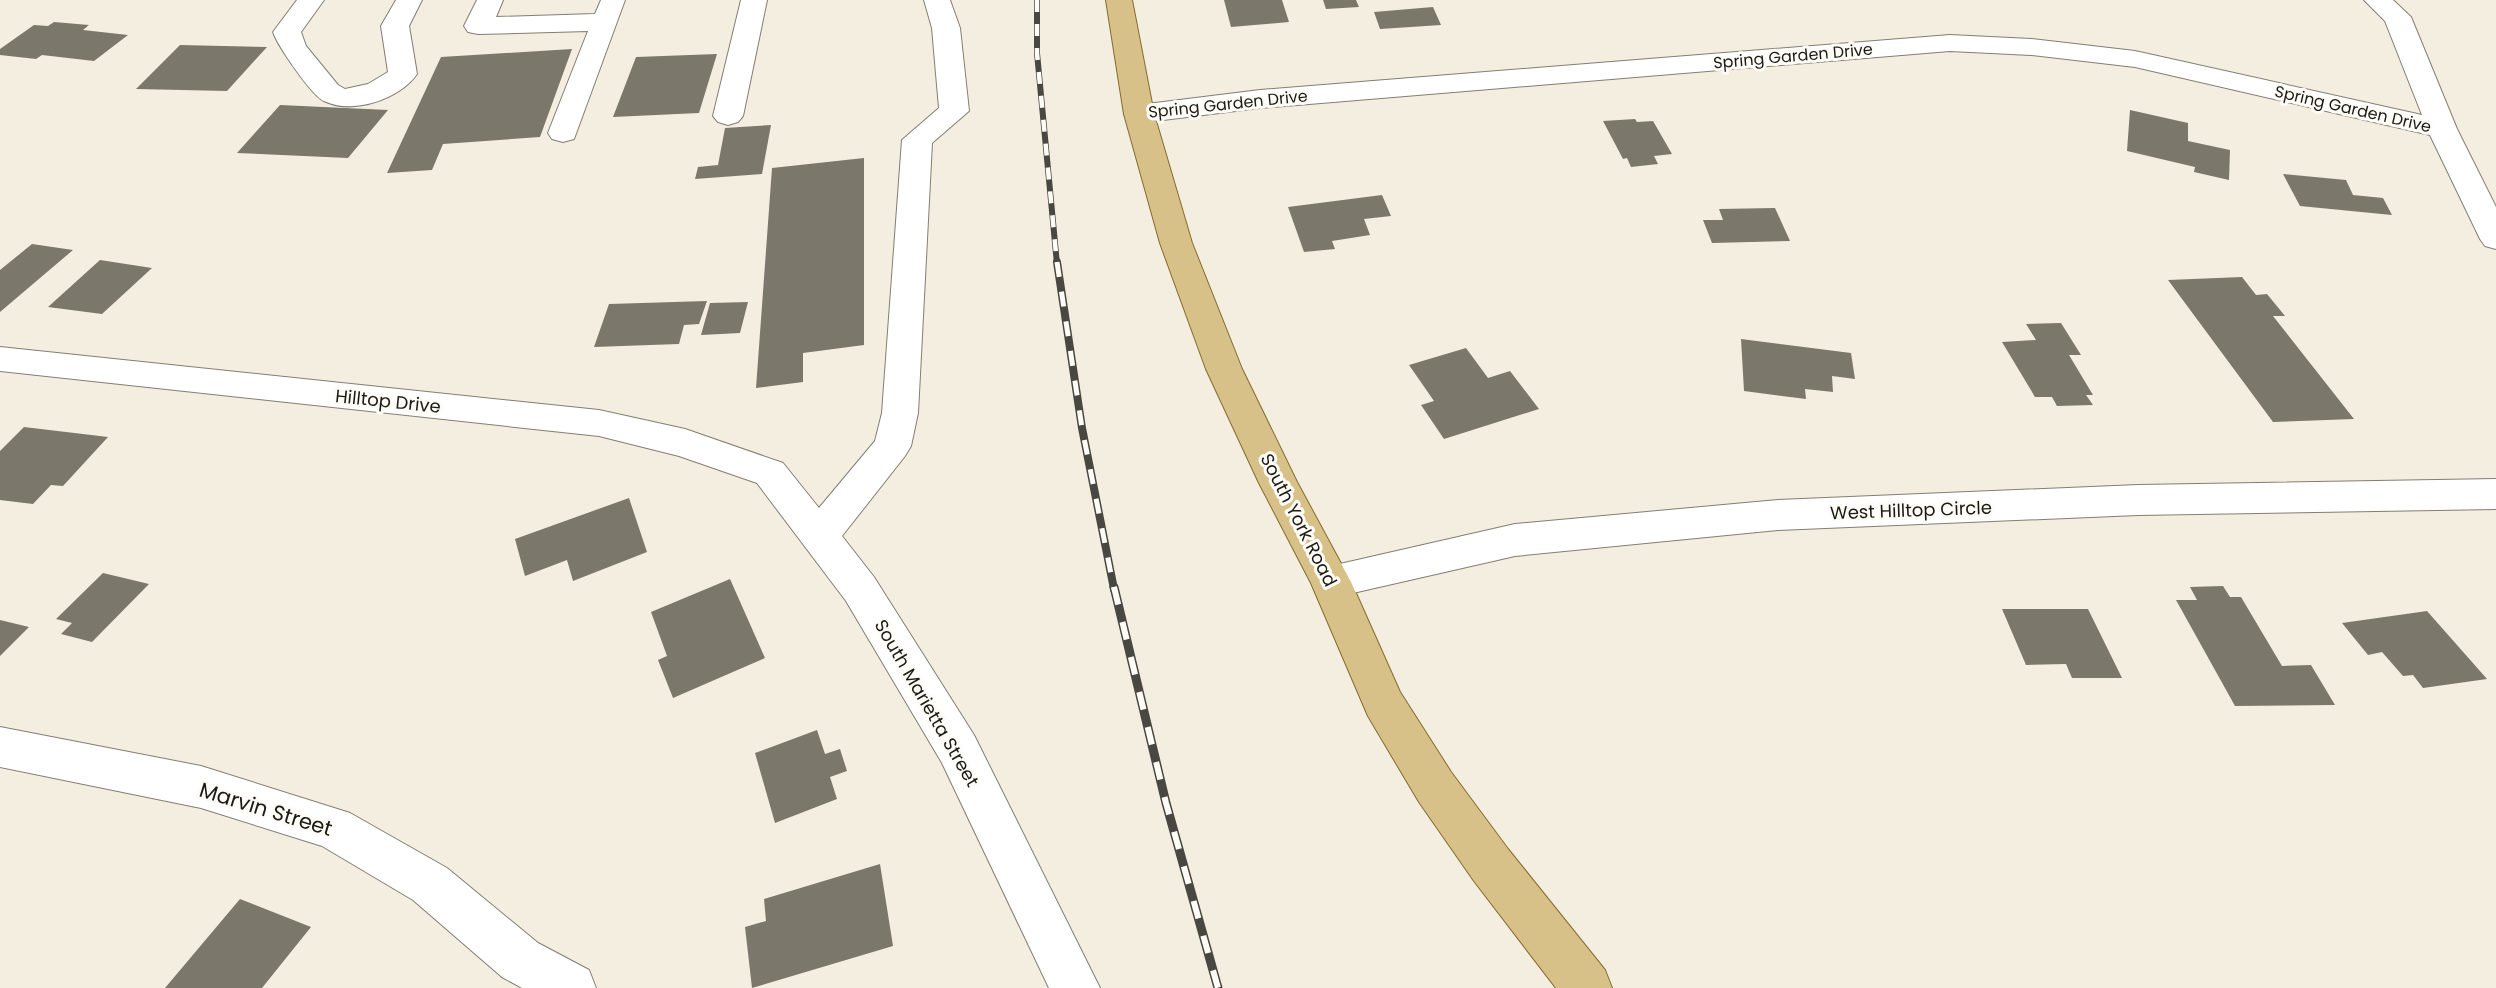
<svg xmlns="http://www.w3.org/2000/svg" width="2496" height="988" viewBox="0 0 2496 988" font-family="Poppins,sans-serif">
<rect width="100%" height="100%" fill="#f4eee1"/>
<!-- building -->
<path fill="#7c776b" d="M1224,0H1282L1289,22L1231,27Z
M1323,0H1356L1359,7L1326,9Z
M1433,7L1441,25L1380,29L1374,12Z
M54,22L89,25L83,30L128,35L94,61L42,55L36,59L0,55V49L34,25L48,26Z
M180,45L267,47L227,91L136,89Z
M572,49L540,137L443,144L432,170L387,173L441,57Z
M717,54L699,113L613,117L636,57Z
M280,105L388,110L348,158L237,153Z
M2130,110L2188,123V141L2230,150L2229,180L2194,172L2195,167L2127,151Z
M1635,119L1637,122L1653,121L1672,154L1654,156L1658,164L1631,167L1627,158L1623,159L1603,121Z
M771,125L762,174L695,179L698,167L718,165L725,128Z
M864,158V345L803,353V382L756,388L772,168Z
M2283,174L2346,180L2353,195L2383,198L2392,215L2300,206Z
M1382,195L1391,216L1364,219L1370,235L1332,241L1335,249L1304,252L1288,207Z
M1775,208L1790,241L1712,243L1703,220H1723L1719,209Z
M32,244L73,250L0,312V270Z
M100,260L152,268L102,314L48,307Z
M2242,277L2256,295L2267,294L2285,316H2273L2354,419L2273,422L2168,280Z
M707,301L699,324L684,325L679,344L594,347L609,304Z
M748,302L740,333L701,335L710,303Z
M2061,323L2081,355H2069L2093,395H2086L2093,405L2057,406L2052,397H2035L2002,342L2036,340L2026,324Z
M1741,339L1851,353L1855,379L1832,376L1833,392L1805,389L1806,399L1744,391Z
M1466,348L1488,378L1510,371L1539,409L1444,439L1421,405L1434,401L1409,365Z
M24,427L108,437L63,486L51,485L33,504L0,500V451Z
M629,498L647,552L573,581L567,560L525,576L515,539Z
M103,573L149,584L92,642L61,634L72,623L56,619Z
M730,579L765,658L673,698L658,660L667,656L651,612Z
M2223,586L2230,597H2241L2282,666L2311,665L2335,705L2235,706L2176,600H2197L2190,587Z
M2002,609H2088L2122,678H2072L2066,664L2026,665Z
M2427,611L2487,679L2423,688L2413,675L2403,676L2382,652L2368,655L2342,623Z
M0,620L29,627L0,656Z
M817,730L825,754L840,749L847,771L830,777L837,799L775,823L755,753Z
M880,864L893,946L752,988L745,927L766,921L764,899Z
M240,899L311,927L262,988H165Z"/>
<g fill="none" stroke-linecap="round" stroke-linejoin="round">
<defs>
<path id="minor" d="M297,0H324L301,32L306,46L338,85L345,89L368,84L388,72L381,26L396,0H422L409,26L417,74C400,99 353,115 324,101C312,96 277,45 273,32Z
M477,0H503L496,17L595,14L601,0H625L574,139L563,142L552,139L548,133L588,31L478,34L468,32L464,26Z
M741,0H767L743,116L738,122L728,125L718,122L713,116Z
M924,0H950L960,28L969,111L932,143L918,413L911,446L905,456L842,536L874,577L974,735L1100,988H1049L942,763L846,601L757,483L679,456L599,436L0,371V347L599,410L685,429L783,463L819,508L875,441L882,413L902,140L939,108L932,28Z
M2364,0H2393L2411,17L2457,129L2496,207V249L2485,246L2480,239L2430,135L2135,67L2031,55L1950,51L1260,108L1139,123L1129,120L1124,114L1129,108L1139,105L1260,90L1950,35L2031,39L2135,51L2422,115L2385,21Z
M2496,479V509L2138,515L1778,530L1515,556L1331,598L1317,594L1311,582L1317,570L1331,566L1515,524L1778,500L2138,485Z
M0,727L201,766L350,813L447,868L538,943L589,970L596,988H522L502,977L413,900L322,846L201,808L0,767Z"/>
<path id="major" d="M1106,0H1132L1154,114L1192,243L1242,369L1297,482L1351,582L1400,692L1451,772L1508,849L1605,970L1612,988H1556L1474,881L1419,802L1368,716L1311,583L1259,483L1206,369L1160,243L1124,114Z"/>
</defs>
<!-- minor casing -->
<use href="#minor" stroke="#837e72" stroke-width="2"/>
<!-- major casing -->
<use href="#major" stroke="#846c2d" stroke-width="2"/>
<!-- minor -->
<use href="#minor" fill="#fff" fill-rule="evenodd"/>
<!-- major -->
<use href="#major" fill="#d7c188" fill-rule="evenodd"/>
<defs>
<path id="rail-far2" d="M1037,0V53L1057,264"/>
<path id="rail-far1" d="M1057,262L1082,428L1114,589"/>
<path id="rail" d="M1114,587L1166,803L1218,988"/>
</defs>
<!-- rail-far2 casing -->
<use href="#rail-far2" stroke="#494741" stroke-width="6"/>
<!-- rail-far1 casing -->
<use href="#rail-far1" stroke="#494741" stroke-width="8"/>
<!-- rail casing -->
<use href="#rail" stroke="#494741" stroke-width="9"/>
<!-- rail-far2 -->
<use href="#rail-far2" stroke="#fefcf7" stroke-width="4.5" stroke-dasharray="12" stroke-linecap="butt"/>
<!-- rail-far1 -->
<use href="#rail-far1" stroke="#fefcf7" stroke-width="5" stroke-dasharray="15" stroke-linecap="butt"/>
<!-- rail -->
<use href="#rail" stroke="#fefcf7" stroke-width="6" stroke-dasharray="18" stroke-linecap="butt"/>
</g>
<g text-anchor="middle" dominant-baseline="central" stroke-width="6" stroke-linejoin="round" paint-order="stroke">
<!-- far-street labels -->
<g font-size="16" fill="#1c1a16" stroke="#fefcf7">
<text transform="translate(1793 56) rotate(-5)">Spring Garden Drive</text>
<text transform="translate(1228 104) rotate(-6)">Spring Garden Drive</text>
<text transform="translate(2353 109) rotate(13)">Spring Garden Drive</text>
</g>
<!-- street labels -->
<g font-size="18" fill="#1c1a16" stroke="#fefcf7">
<text transform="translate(388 401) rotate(6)">Hilltop Drive</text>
<text transform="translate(1911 510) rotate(-2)">West Hilltop Circle</text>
<text transform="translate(1299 520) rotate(63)">South York Road</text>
<text transform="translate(927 703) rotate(60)">South Marietta Street</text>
</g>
<!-- near-street labels -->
<g font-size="21" fill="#1c1a16" stroke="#fefcf7">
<text transform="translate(266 809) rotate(17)">Marvin Street</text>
</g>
</g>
</svg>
